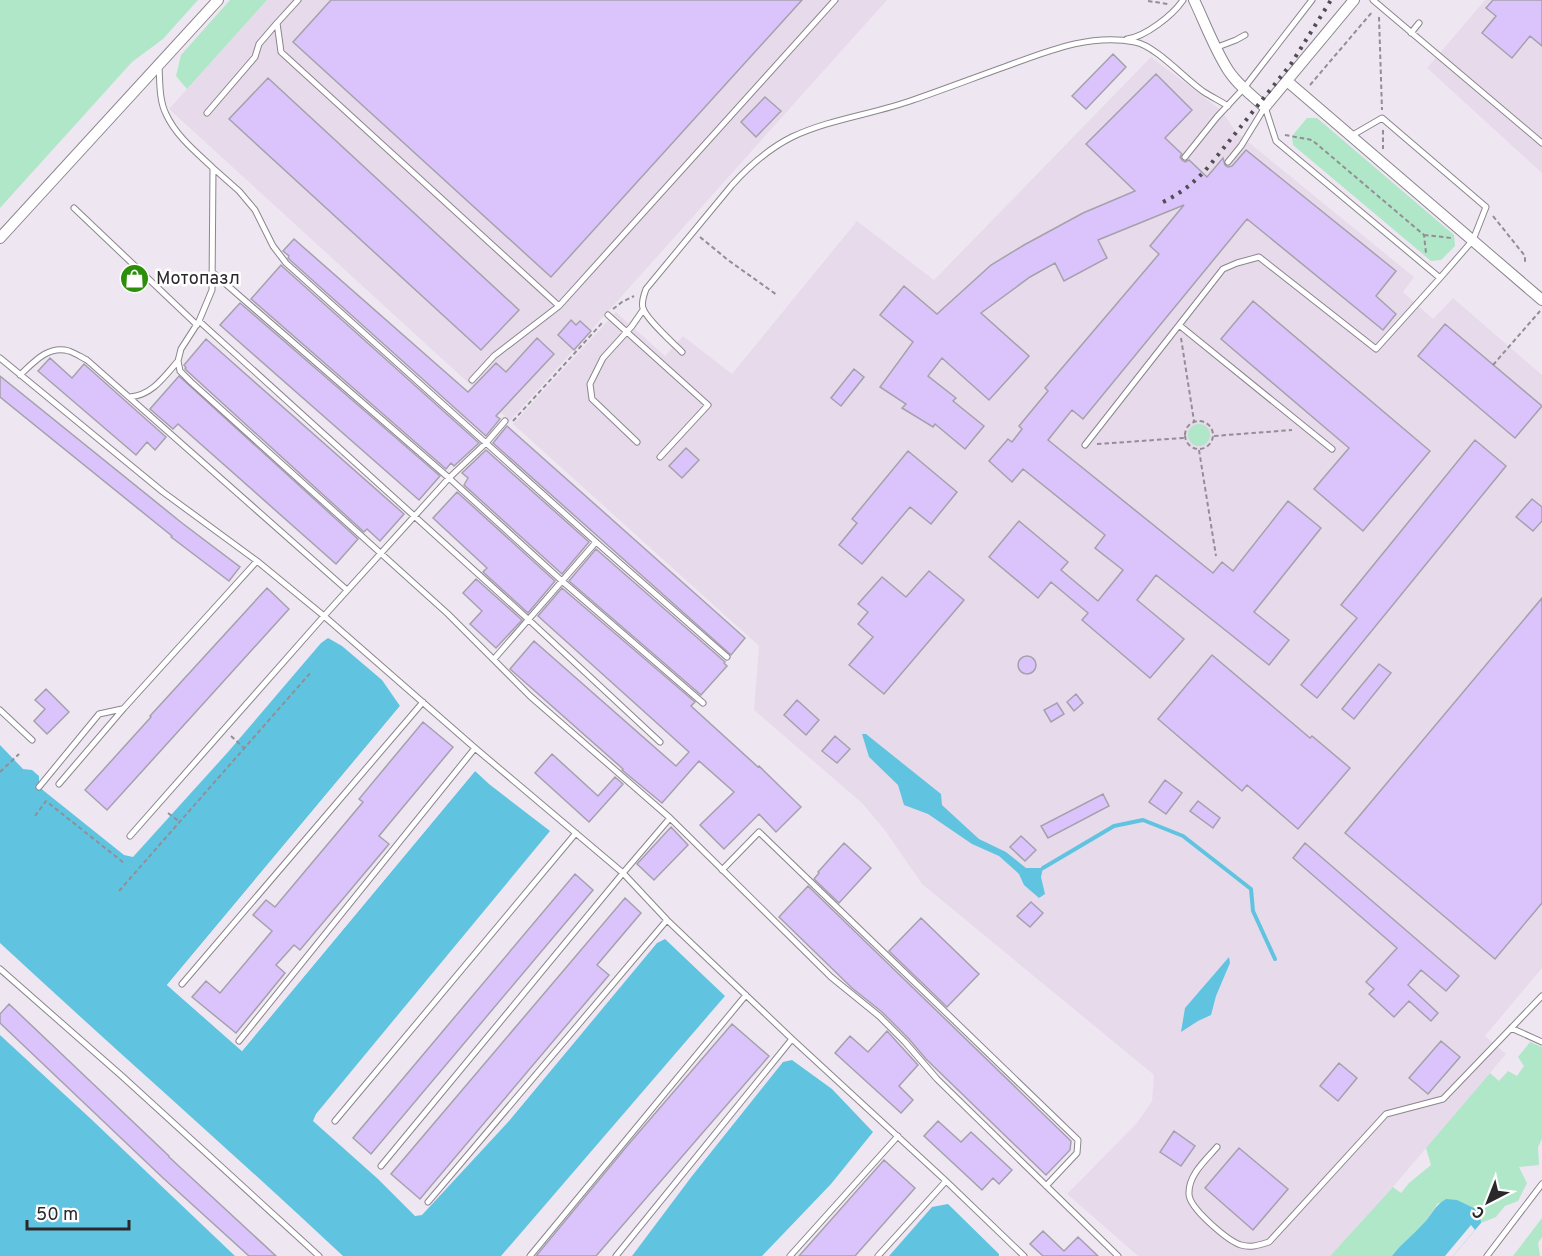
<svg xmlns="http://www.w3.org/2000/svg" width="1542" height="1256" viewBox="0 0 1542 1256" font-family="Overpass,sans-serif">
<rect width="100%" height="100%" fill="#eee7f1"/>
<!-- built -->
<path fill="#e7dbeb" d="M267,0H887L510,421L169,109Z
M1485,0H1542V173L1427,68Z
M1151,57L1222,111L1236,132L1414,277L1403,292L1433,319L1453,298L1542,375V968L1485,1036L1506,1054L1393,1187L1330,1256H1138L1067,1194L1137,1123L1152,1101L1154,1075L922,884L884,829L862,803L754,710L759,646L513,424L616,312L665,356L683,336L732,374L857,221L934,280Z"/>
<!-- green -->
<path fill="#b0e7c8" d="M0,0H198L163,39L132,62L0,208Z
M230,0H267L187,89L176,76L181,55Z
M1307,118H1317L1454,235L1455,246L1441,260L1431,261L1293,145L1292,136Z
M1188 435a11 11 0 1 1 22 0a11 11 0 1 1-22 0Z
M1530,1042L1542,1047V1139L1538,1147L1539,1165L1519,1167L1527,1183L1518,1201L1505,1206L1496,1217L1481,1223L1479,1211L1438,1203L1424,1224L1409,1238L1392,1256H1330L1393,1187L1401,1193L1409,1183L1431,1165L1426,1148L1490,1073L1499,1081L1508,1071L1517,1076L1524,1066L1518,1057Z
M1542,1218V1237L1538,1243L1540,1256H1513Z"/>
<!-- water -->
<path fill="#60c4e0" d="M328,638L342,646L382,680L400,706L167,985L242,1051L475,771L489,784L550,831L316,1114L313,1121L378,1179L415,1216L422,1215L509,1121L657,943L665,939L725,996L501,1256H343C230,1150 113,1048 0,943V745L23,769L32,770L39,776V787L124,855L133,857L228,752L321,643Z
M866,734L941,794L942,805L979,839L1006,852L1026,868H1043L1041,877L1045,894L1039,898L1024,885L1019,874L999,856L972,844L928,814L904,805L898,785L869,757L862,734Z
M1229,957L1230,963L1216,996L1211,1015L1198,1021L1181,1032L1185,1008Z
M0,1035L91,1119L235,1256H0Z
M792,1060L832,1089L873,1132L831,1184L762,1256H632L692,1176L783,1062Z
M1446,1199L1457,1200L1480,1211L1481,1223L1453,1256H1392C1401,1244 1413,1235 1423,1224C1432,1215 1434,1206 1446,1199Z
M948,1204L999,1254V1256H889L932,1207Z"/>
<!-- pier -->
<path fill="#eee7f1" d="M400,706L402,708L171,984L242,1047L473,769L475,771L242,1051L167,985Z
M1471,1225L1475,1230L1453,1256H1445Z"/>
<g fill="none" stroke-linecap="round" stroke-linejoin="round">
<!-- stream -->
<path stroke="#60c4e0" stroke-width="4" d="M1043,868L1114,826L1143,820L1183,836L1251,889L1253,911L1275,959"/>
</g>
<!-- building -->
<path fill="#dbc3fb" stroke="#a5a1ac" stroke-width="1.5" d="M331,0H802L551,277L293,42Z
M1493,0H1542V46L1530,36L1512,58L1482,33L1496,16L1486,8Z
M1113,54L1126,67L1086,109L1072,96Z
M1156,74L1192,110L1165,138L1182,154L1180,157L1182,160L1185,162L1189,160L1207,177L1223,158L1225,165L1228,167L1232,166L1246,150L1396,271L1376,296L1396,314L1383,330L1247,219L1083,419L1072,410L1048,440L1213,573L1222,562L1233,571L1288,501L1321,528L1254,612L1289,640L1269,665L1156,575L1137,600L1184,639L1150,678L1082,620L1088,613L1051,582L1038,598L989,557L1019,521L1068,562L1061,570L1098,601L1123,570L1095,548L1105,535L1023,469L1012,482L989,461L1008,439L1012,442L1022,429L1019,426L1048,391L1045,388L1159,254L1150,246L1184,205L1098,240L1107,258L1064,281L1055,263L1030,277L981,313L1029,356L989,400L942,358L928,376L956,398L953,401L984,426L965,449L935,424L933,427L902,408L906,404L880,387L913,342L880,315L904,286L937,314L991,265L1024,245L1083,213L1135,191L1086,144Z
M268,78L519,310L481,350L229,119Z
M765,97L781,111L756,137L741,122Z
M294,239L468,392L496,363L506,372L537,338L554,354L496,416L500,419L486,436L290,260L288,258L289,256L283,251Z
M281,265L283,267L479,443L454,466L451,463L446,469L251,299Z
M1253,301L1430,451L1363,531L1314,489L1349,448L1221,339Z
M240,303L440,476L419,500L220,325Z
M571,320L576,325L580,321L591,331L574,350L558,335Z
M1445,324L1542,406L1515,438L1418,356Z
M206,339L404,514L380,541L367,529L364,532L185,369L186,368L184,365Z
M50,358L72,378L84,364L166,437L155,450L147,442L136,455L38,371Z
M854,369L864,377L841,406L831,398Z
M0,376L182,523L240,567L229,581L171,537L172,536L0,397Z
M179,376L358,539L336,564L178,424L173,429L150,409Z
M507,426L745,638L731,655L493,443Z
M1475,440L1506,466L1317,698L1301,685L1357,618L1341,605Z
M686,448L699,460L682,478L669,466Z
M486,450L589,542L562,574L464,485L468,478L462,473Z
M908,451L957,492L931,524L910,507L862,564L839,545L857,523L852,519Z
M457,492L555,581L528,613L483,572L487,568L433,518Z
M1532,499L1542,507V521L1533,531L1516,517Z
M596,549L725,662L724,663L727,666L701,695L569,581Z
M929,571L964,600L884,694L849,665L873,637L858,624L868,612L858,604L882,577L906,597Z
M476,579L522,620L496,648L470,624L482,611L463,593Z
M267,588L289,609L107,810L85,790L151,717L150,716Z
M562,588L695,702L691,706L758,767L759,766L801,807L776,832L759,814L724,849L700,825L734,792L699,761L662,803L622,770L623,769L510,669L534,641L676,766L689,752L538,616Z
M1542,598V903L1495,959L1345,833Z
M1212,655L1310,738L1312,736L1350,768L1298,829L1247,785L1242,791L1158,719Z
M1018 665a9 9 0 1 1 18 0a9 9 0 1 1-18 0Z
M1379,664L1391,673L1354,719L1342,709Z
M46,689L69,712L47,734L34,721L45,709L35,700Z
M1076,694L1083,703L1074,711L1067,702Z
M797,700L819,720L806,735L784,715Z
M1057,703L1064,714L1051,722L1044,710Z
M423,722L453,747L379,836L389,844L300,950L294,945L276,965L285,973L236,1033L192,997L206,981L220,993L272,931L253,915L266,900L275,907L363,802L359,799Z
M835,736L850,749L837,763L822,751Z
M552,754L598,796L615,777L623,784L589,822L535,773Z
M1165,780L1182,793L1166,814L1149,802Z
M1103,794L1109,806L1048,838L1041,826Z
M1198,801L1220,818L1213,828L1190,811Z
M671,827L688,845L654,880L637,864Z
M1021,836L1036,850L1025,861L1010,847Z
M844,843L871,868L839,903L814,879L819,873L818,872Z
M1305,843L1459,976L1446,991L1421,970L1408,985L1438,1013L1431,1021L1409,1001L1394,1017L1369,994L1374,989L1366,982L1397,948L1293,858Z
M575,874L593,890L371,1154L353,1138Z
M808,886L1071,1141L1070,1150L1046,1175L926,1059L909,1039L882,1012L852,988L779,917Z
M625,898L641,913L597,965L609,975L420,1199L391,1174Z
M1031,902L1043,913L1030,927L1017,916Z
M921,918L979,974L947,1007L889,951Z
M9,1004L169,1156V1157L276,1256H249L162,1177L0,1023V1014Z
M732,1024L769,1056L596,1256H536L627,1146Z
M887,1031L918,1065L899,1086L913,1100L901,1113L835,1053L850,1036L868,1052Z
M1441,1041L1460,1057L1428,1094L1409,1078Z
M1339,1063L1357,1078L1338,1101L1320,1086Z
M938,1121L961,1142L971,1132L1012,1170L999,1184L993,1178L982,1190L924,1136Z
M1174,1131L1195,1146L1181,1166L1160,1152Z
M1239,1148L1288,1189L1253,1230L1205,1188Z
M884,1160L915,1188L855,1256H799Z
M1043,1231L1064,1251L1078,1237L1098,1256H1043L1030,1244Z"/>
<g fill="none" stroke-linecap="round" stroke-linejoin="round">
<defs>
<path id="service" d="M298,0L277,23L281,52L559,306
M1373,0L1542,143
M1411,33L1419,23
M1127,39C1145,37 1173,15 1183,0
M1215,48L1236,40L1245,35
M159,67C160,82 159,100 166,114C176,136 196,152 213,168L212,290L199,321L181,349L178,361L180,371L191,382L448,614L530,696L670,818L831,977L879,1016L905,1042L937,1079L1118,1256
M1265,107L1276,141L1440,278L1473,240L1486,207L1382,118L1351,136
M207,113L255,57L259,44L277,23
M1185,157L1217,117L1244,88L1312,0
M1228,162L1241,146L1265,107
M213,168L239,191L255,210L273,246L286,263L596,542L727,657
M74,208L197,325
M212,272L449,478L562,581L703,703
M608,315L708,405L660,457
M199,321L529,620L660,742
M1179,325L1332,449
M682,352C673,343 646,319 643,308C641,302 644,295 646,289L732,185C750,165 768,149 792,137C830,119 874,114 913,100C945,89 976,77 1007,66C1048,51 1091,33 1135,42C1156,46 1186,80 1204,92C1212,97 1220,101 1228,106
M0,358L163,492L257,561L324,616L475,748L623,873L667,920L792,1039L946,1181L1024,1256
M20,375C34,362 48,345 69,351C75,353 81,357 87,360L347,590
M472,380L494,356L559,306L835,0
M130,397C152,395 164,377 178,361
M637,442L592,399L590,384L603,358L632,326L643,310
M1085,445L1223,269L1237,263L1259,257L1376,349L1440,278
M494,659L596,542
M0,710L32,740
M59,784L124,708L257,561
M39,787L99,714L122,709
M130,836L324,616L449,478L486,443L505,421
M722,870L759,832L1078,1140L1077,1153L1046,1186
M0,969L123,1077L319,1256
M182,984L423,702
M1511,1028L1542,1042
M239,1041L475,748
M335,1121L576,833
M1217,1147C1206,1160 1188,1175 1189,1194C1189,1208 1228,1241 1241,1245C1251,1248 1259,1245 1269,1242L1386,1114L1443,1099L1542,996
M381,1166L623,873L670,818
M428,1202L667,920
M530,1256L746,995
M616,1256L792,1039
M790,1256L898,1136
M878,1256L946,1181
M1487,1256L1542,1184"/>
<path id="minor" d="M1194,0C1205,23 1214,48 1228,70C1237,84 1252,96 1265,107L1354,0
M1287,81L1542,300
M0,238L218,0"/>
</defs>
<!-- service casing -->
<use href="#service" stroke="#8c858e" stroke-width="7"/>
<!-- minor casing -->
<use href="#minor" stroke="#8c858e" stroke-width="12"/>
<!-- path -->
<path stroke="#938e95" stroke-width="2" stroke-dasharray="4.5 3" stroke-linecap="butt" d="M1148,1L1168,4
M1379,17L1382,110
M1310,85L1373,11
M1383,130V149
M1285,135L1312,140L1424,235L1426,253
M1493,216L1525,256V264
M1424,235L1452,238
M700,237L728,260L777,295
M613,309L622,302L634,296
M1181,338L1194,421
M1493,365L1540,311
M1185 435a14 14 0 1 1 28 0a14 14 0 1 1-28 0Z
M513,421L602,323
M1214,436L1292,430
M1097,444L1184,438
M1199,450L1216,556
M231,736L244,748
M0,772L19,754
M168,813L180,822
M35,816L46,801L124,863
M119,891L312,671"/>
<!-- service -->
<use href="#service" stroke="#fff" stroke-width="5"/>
<!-- minor -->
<use href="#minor" stroke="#fff" stroke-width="10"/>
<!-- rail -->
<path stroke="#514d53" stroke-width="4" stroke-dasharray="3 6" stroke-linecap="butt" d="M1163,202C1182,193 1196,181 1210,165L1291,64L1331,0"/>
</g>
<!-- icons -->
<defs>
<symbol id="shop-disc" viewBox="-11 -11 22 22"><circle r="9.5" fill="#2c8f09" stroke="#fff"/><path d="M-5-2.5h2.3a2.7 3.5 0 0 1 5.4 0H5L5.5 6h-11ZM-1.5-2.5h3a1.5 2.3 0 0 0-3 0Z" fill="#fff"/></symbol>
</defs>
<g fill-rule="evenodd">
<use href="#shop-disc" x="118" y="262" width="33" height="33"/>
</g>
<g text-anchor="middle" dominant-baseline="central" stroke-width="5" stroke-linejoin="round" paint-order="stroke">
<!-- poi labels -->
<g font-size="18" fill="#2b282c" stroke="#fff" text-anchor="start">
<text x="156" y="279">Мотопазл</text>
</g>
</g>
<!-- north arrow -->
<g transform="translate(1488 1202) rotate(222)" stroke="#ffffff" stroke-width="4.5" paint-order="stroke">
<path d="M0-4.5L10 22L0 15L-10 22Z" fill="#2b282c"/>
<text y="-9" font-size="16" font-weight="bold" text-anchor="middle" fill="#2b282c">С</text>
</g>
<!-- scale -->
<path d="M27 1220v9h102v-9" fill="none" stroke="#2b282c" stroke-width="3"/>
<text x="36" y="1220" font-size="18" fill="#2b282c" stroke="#ffffff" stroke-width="4.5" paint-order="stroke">50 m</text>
</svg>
